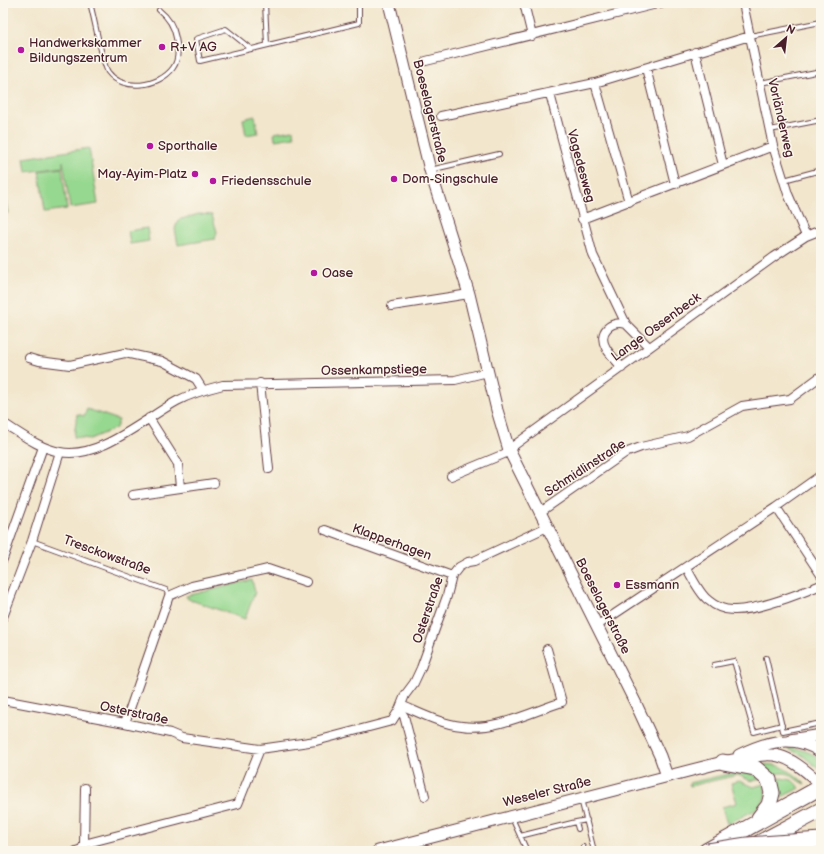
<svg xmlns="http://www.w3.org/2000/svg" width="824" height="854" viewBox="0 0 824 854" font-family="'Balsamiq Sans',sans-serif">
<rect width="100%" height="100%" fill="#fbf7ec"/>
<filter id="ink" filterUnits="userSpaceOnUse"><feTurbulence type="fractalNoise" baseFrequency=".025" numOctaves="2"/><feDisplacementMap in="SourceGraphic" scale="8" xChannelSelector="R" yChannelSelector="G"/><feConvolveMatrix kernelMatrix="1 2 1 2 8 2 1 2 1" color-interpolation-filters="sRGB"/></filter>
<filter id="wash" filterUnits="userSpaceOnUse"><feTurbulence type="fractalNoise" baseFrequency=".012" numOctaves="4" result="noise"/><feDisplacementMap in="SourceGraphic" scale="16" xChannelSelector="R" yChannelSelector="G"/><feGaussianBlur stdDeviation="0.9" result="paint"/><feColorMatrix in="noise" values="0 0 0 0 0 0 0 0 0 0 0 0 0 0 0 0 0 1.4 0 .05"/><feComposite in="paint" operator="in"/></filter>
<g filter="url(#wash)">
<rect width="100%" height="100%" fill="#f2e6cc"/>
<!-- green -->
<path fill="#96d88f" stroke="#707c5d" d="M255,116L258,133L246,135L243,119Z
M293,130L294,137L275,140L274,133Z
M89,148L98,204L70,208L63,161V167L26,172L24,158Z
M62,168L67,209L45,212L39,171Z
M3,183L8,213L3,214Z
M199,214L212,215L217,232L215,239L178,245L175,229L178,220Z
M147,228L149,241L130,244L128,231Z
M87,409L119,420L116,428L90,439L74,437L77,414L84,416Z
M252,580L255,592L245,619L188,599L186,596Z
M786,746C799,749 811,751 821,760V771L802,755L786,748Z
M763,765C780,762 794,773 805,784C790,778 791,768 771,776Z
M746,770L762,779L751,781L738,775L690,786L689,783Z
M781,778L792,780L800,788L775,800L773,780Z
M739,781L754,787L764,784L766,797L757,809L727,824L722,807L737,803L731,783Z"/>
</g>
<g filter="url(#ink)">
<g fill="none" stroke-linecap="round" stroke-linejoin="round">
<defs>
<path id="lane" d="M90,3C94,16 102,63 108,72C123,92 159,87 173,68C179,60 178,47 176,38C174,26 169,18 159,10
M265,3L267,45
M750,36L821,22
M251,49L226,29L196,39L200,61C253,49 306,36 359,23V3
M760,83L821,71
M770,130L821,120
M430,170L499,154
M784,180L821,170
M32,541L166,590L169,596
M766,658L783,731L821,723
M714,665L734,661L754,732L782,725
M581,799L594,851
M512,818L527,851
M578,829L576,822L587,820
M520,836L576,822
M583,847L585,851"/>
<path id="street" d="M524,3L532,36
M743,3L773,146L788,194L806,236
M695,52L723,165
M426,61L661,3
M646,68L675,184
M595,83L629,202
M550,94L593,255L626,324L649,347
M441,116L595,83L750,36
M582,219L773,146
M392,306L469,294
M29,358L39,361L70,365L125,353L162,361L196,379L203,390
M622,368C617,361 610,355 606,348C597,332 611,320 626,324
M260,383L269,469
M149,418L178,464L180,488
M3,423C21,434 39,448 60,452C99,460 144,419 177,401C192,393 207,389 223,385L455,380L488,372
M451,476L504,454L516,444L774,257L806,236L821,230
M133,495L214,483
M776,507L821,575
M539,513L625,453L641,447L688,436L742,406L790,399L821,376
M325,530L452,576
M3,559L43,447
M686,567C692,577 699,593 708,600C715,606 724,610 733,610C757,611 799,594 821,585
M3,617L32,541L60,452
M598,625L776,507L821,475
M3,700L125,723L170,733L182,738L260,749L316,741L392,721L399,710L405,695L414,683L421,668L447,596L452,576L459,567L468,562L474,561L547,527
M401,705C420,713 441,724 462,726C495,731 531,712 562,702L547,649
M399,710L404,716L425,796
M125,723L169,596L192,586L268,569L306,582
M84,844L85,788
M76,851L82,849L84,844L238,804L260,749"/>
<path id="secondary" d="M389,3L430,170L469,294L497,410L509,450L636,704L660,756L667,776
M790,740L821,735
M739,755C766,742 793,733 821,752
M378,851L723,762C776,752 779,747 821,784"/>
<path id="highway" d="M723,762L755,768L769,780L772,793L769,805L759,818
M755,845L821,810
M706,851L821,787"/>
</defs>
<!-- lane casing -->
<use href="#lane" stroke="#633d43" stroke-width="6"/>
<!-- street casing -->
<use href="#street" stroke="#633d43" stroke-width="10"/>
<!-- secondary casing -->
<use href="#secondary" stroke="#633d43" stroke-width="13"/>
<!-- highway casing -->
<use href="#highway" stroke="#633d43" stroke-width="17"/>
<!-- lane -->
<use href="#lane" stroke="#fff" stroke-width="4"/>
<!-- street -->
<use href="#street" stroke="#fff" stroke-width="8"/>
<!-- secondary -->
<use href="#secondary" stroke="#fff" stroke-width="11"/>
<!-- highway -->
<use href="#highway" stroke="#fff" stroke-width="15"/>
<defs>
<path id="highway-bridge" d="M708,851L747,845L821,840"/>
</defs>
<!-- highway-bridge casing -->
<use href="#highway-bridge" stroke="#633d43" stroke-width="17" stroke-linecap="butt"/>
<!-- highway-bridge -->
<use href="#highway-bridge" stroke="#fff" stroke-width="15"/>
</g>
</g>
<!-- markers -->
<g fill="#b5179e" stroke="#fbf7ec" stroke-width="1.5">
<circle cx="162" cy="47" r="4"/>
<circle cx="21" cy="50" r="4"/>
<circle cx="150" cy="146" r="4"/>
<circle cx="195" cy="174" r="4"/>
<circle cx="394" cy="179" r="4"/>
<circle cx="213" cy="181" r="4"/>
<circle cx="314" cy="273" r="4"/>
<circle cx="617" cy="585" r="4"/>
</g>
<g text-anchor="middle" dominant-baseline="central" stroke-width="3" stroke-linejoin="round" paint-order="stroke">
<!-- poi labels -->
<g font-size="13" fill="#4a1f2b" stroke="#fbf7ec" text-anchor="start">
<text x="29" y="43">Handwerkskammer<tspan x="29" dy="15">Bildungszentrum</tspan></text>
<text x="170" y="47">R+V AG</text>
<text x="158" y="146">Sporthalle</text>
<text x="187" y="174" text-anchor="end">May-Ayim-Platz</text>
<text x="402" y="179">Dom-Singschule</text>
<text x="221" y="181">Friedensschule</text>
<text x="322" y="273">Oase</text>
<text x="625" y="585">Essmann</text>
</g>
<!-- street labels -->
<g font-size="13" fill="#4a1f2b" stroke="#fbf7ec">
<text transform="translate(430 111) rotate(76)">Boeselagerstraße</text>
<text transform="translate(781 118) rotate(77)">Vorländerweg</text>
<text transform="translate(581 166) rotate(75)">Vagedesweg</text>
<text transform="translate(656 327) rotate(-36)">Lange Ossenbeck</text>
<text transform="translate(374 370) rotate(-1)">Ossenkampstiege</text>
<text transform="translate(585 468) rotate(-33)">Schmidlinstraße</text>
<text transform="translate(392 542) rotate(20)">Klapperhagen</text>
<text transform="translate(107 555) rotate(20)">Tresckowstraße</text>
<text transform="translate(603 606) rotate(63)">Boeselagerstraße</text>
<text transform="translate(428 610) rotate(-71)">Osterstraße</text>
<text transform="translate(134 713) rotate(12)">Osterstraße</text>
<text transform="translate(547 792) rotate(-14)">Weseler Straße</text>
</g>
</g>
<!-- margin -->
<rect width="824" height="854" fill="none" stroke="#fbf7ec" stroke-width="16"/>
<!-- north arrow -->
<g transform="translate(786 38) rotate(28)" stroke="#fbf7ec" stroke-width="3" paint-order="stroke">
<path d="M0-3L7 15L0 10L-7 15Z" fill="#4a1f2b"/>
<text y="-6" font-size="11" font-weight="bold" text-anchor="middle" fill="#4a1f2b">N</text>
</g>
</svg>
